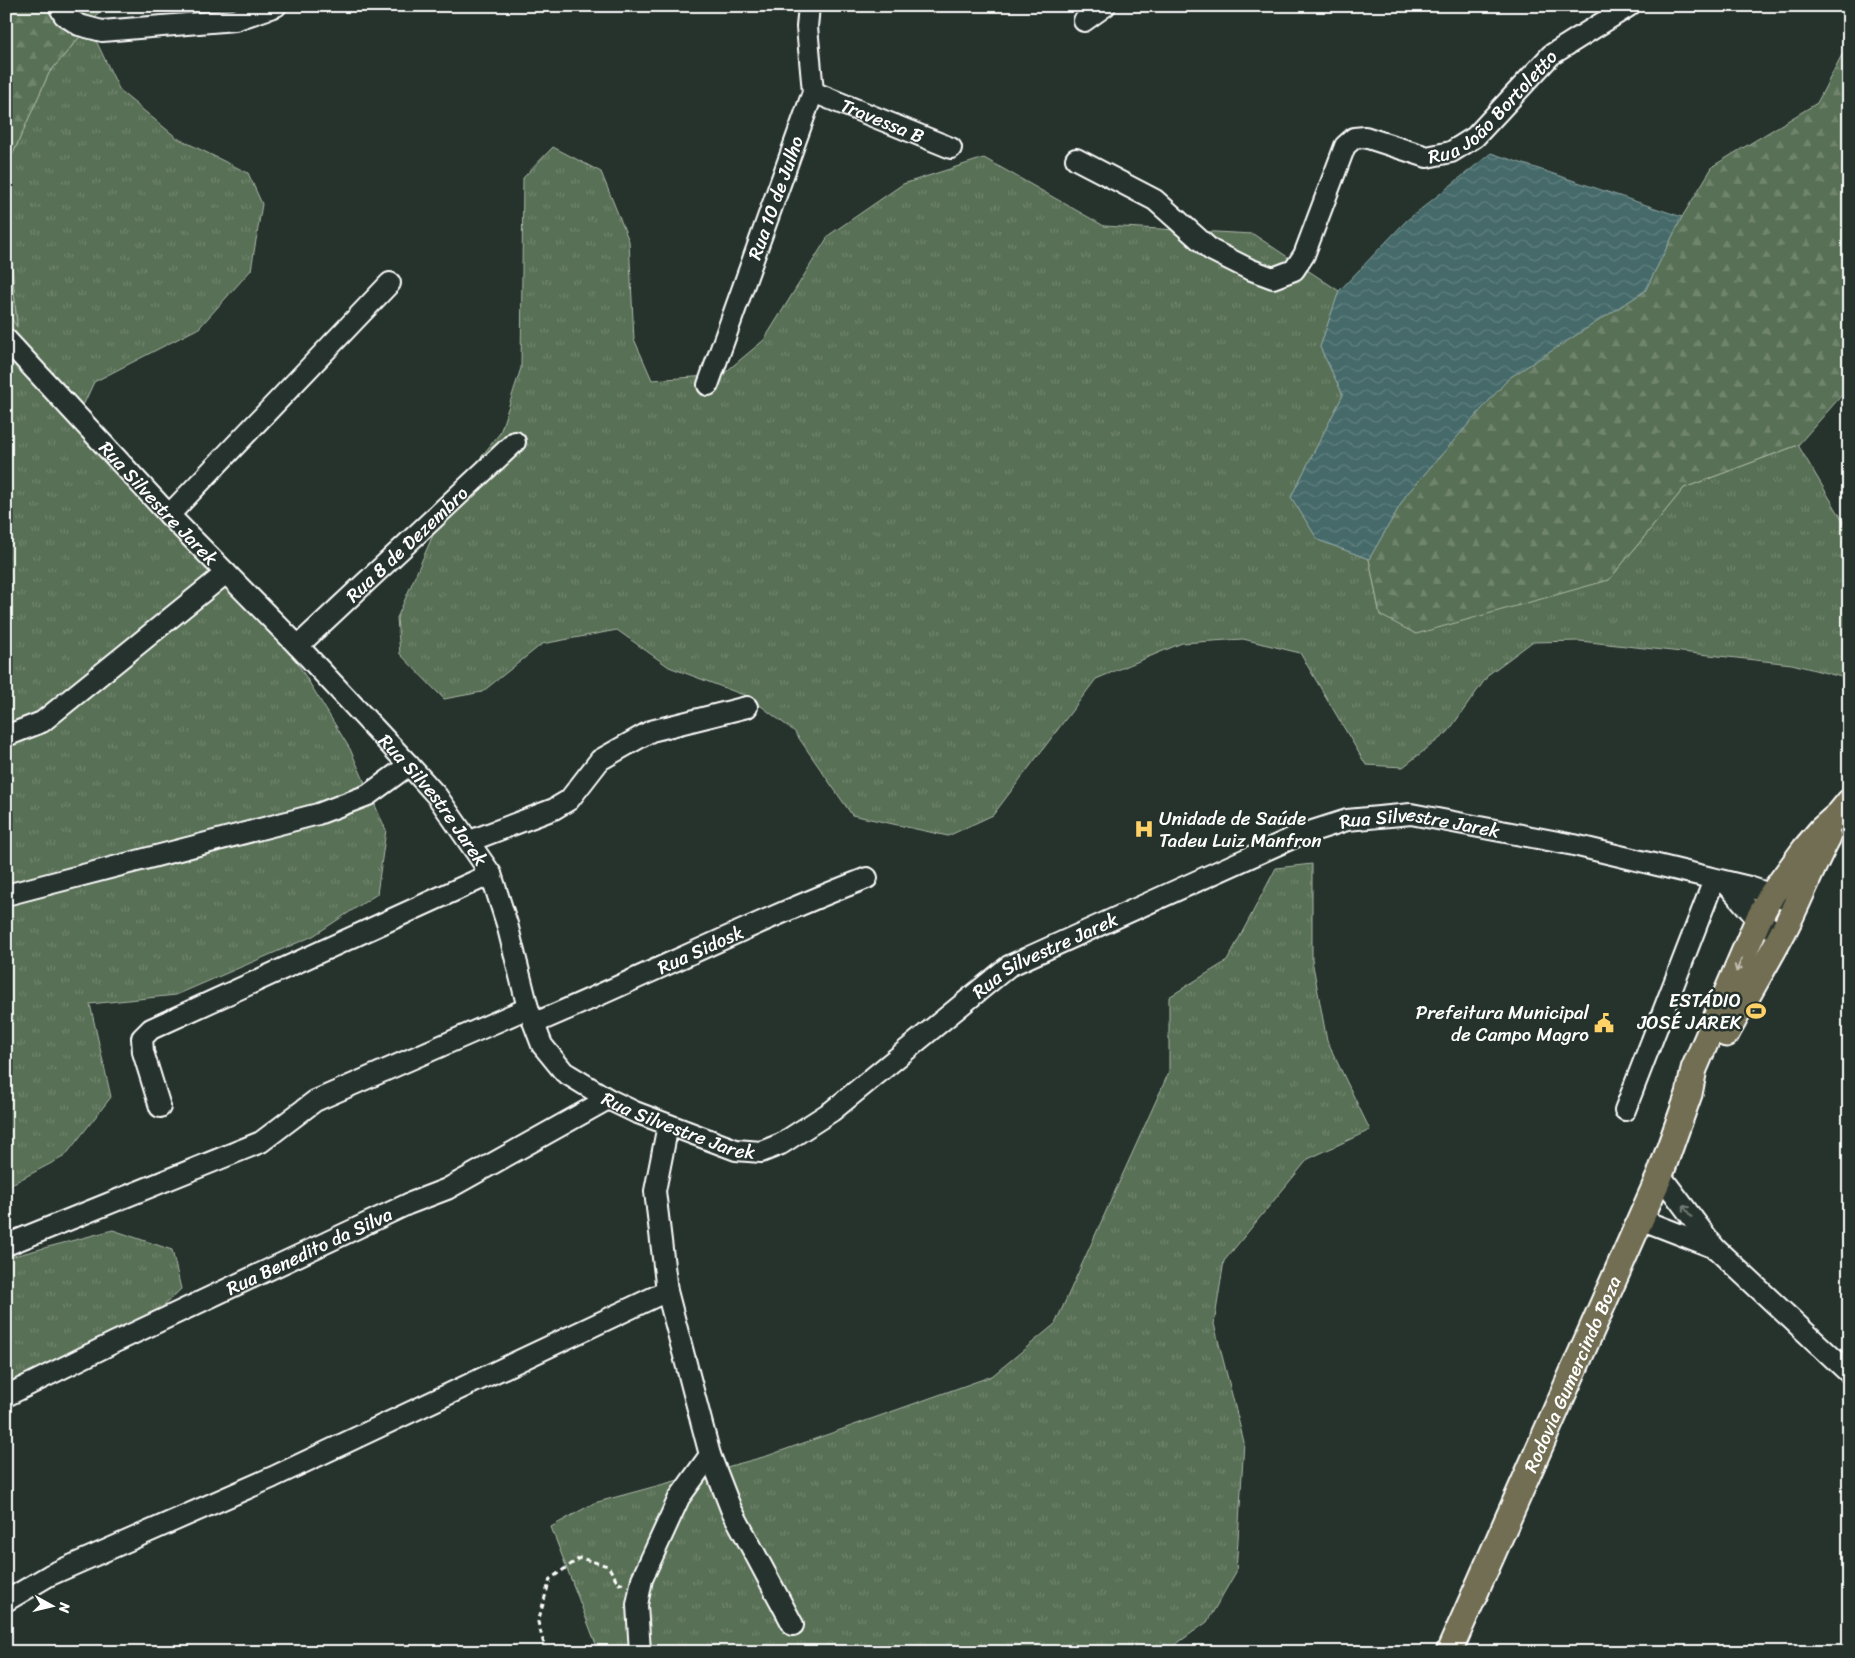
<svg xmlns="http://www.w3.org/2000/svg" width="1855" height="1658" viewBox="0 0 1855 1658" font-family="Sriracha,sans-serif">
<defs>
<pattern id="grass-tufts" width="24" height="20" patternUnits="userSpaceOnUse" patternTransform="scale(1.25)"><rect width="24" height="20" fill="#587055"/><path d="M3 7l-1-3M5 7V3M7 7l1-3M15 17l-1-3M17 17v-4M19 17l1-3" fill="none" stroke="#71856e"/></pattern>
<pattern id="forest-firs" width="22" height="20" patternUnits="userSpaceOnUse" patternTransform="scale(1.25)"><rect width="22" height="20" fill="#587055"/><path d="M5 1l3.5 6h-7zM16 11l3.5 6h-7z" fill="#71856e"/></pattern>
<pattern id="water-waves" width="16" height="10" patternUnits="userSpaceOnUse" patternTransform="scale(1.25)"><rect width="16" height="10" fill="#456a69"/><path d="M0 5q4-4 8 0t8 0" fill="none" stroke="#618080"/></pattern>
</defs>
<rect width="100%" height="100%" fill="#26332d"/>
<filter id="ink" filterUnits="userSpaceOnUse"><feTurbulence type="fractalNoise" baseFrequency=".02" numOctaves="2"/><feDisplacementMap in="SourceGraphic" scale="10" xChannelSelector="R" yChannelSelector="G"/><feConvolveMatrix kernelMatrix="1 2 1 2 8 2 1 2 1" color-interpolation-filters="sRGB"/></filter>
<g filter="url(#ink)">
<!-- grass -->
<path fill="url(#grass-tufts)" stroke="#acb8aa" d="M89,26L120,91L177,138L248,173L262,204L251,270L199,328L94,382L80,412L282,638L350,749L386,830L377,894L313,936L176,995L90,1004L111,1097L65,1156L6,1187V309L17,325L6,197V169L49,73Z
M553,147L601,172L629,241L634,339L652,380L722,375L764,340L829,235L903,184L984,158L1104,226L1253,234L1339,291L1320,347L1343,395L1291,497L1318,540L1369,559L1380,615L1609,580L1684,488L1798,445L1849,531V679L1792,664L1580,641L1532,642L1489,674L1448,732L1403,767L1366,765L1300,653L1243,639L1182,643L1096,679L993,815L948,836L852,815L794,731L749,697L669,667L617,630L542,644L482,692L444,699L400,654L397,618L449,498L500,433L521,368L523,178Z
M1312,864V960L1327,1041L1370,1130L1308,1159L1224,1261L1214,1324L1244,1442L1236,1572L1207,1622L1165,1652H599L551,1527L594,1503L767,1456L992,1376L1055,1324L1169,1072V997L1227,961L1276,868Z
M113,1230L172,1250L181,1289L155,1314L6,1384V1258Z"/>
<!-- forest -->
<path fill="url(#forest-firs)" stroke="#acb8aa" d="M6,6H103L89,26L49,73L6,169Z
M1849,41V387L1798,445L1684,488L1609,580L1416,634L1380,615L1369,559L1406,495L1509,378L1645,291L1682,217L1713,166L1817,103Z
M6,197L17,327L6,309Z"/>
<!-- water -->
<path fill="url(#water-waves)" stroke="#8fa6a5" d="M1491,153L1682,217L1645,291L1509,378L1406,495L1369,559L1318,540L1291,497L1343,395L1320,347L1339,291L1406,221Z"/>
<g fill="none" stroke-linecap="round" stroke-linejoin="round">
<defs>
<g id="minor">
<path d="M59,6L64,15L79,25L102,31L235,20L276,6"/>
<path d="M1084,21L1105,6"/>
<path id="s1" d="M813,92L951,148"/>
<path id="s2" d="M1076,159L1155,200L1211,250L1249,269L1273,278L1294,270L1304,255L1345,146L1354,138L1365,137L1427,157L1451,152L1475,137L1551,55L1629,6"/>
<path id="s3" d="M6,339L169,515L298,646L409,765L437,796L491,874L507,924L528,1008L542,1045L564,1072L608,1099L635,1112L736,1150L761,1152L781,1144L832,1111L1009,966L1297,836L1347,820L1411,814L1574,845L1749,887L1784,899"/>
<path id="s4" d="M708,385L813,92L807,27L809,6"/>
<path d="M169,515L390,283"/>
<path id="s5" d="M298,646L515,442"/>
<path d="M6,736L42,722L226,573"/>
<path d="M470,841L554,809L569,800L600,760L651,731L747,707"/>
<path d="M1725,882L1758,920L1782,935"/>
<path d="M6,895L318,814L368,795L409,765"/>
<path id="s6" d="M535,1023C646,976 755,921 867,878"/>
<path d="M160,1107L143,1052L142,1038L151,1029L491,874"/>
<path d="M1625,1110L1714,880"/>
<path d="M668,1125L655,1191L667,1291L710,1455L731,1509L793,1625"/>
<path d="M1660,1175L1715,1248L1849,1373"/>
<path d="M1640,1219L1715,1248"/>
<path d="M6,1245L261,1142L315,1101L528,1008"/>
<path id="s7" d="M6,1396L113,1343L408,1204L447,1189L608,1099"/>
<path d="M6,1601L50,1575L273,1477L667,1291"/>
<path d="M640,1652L637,1605L642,1579L679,1498L710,1455"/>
</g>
<g id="major">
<path d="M1726,1034C1744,1000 1764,968 1782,934C1799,902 1811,868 1828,837"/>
<path id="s8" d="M1449,1652L1660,1175L1689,1094L1694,1069L1758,920L1772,894L1805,849L1822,829L1840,813L1849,802"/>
</g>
</defs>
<!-- minor casing -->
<use href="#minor" stroke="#fff" stroke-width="24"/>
<!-- major casing -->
<use href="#major" stroke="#fff" stroke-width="29"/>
<!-- path -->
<path stroke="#fff" stroke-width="3" stroke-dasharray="5 4" stroke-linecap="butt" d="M546,1652L538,1622L550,1579L580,1558L608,1566L619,1584L623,1583"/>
<!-- minor -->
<use href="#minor" stroke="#26332d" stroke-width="20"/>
<!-- major -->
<use href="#major" stroke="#726e52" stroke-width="25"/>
</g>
<!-- one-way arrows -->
<defs><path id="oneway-shaft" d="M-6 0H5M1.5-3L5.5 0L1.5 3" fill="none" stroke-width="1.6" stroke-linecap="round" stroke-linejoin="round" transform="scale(1.25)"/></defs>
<use stroke="#c0beb1" href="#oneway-shaft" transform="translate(1739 965) rotate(113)"/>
<use stroke="#727a76" href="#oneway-shaft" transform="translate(1687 1211) rotate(-127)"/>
</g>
<!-- icons -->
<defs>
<symbol id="hospital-bare" viewBox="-9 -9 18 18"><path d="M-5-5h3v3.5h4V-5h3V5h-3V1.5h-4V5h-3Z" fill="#ffd166" stroke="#26332d" stroke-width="2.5" paint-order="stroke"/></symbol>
<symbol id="stadium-bare" viewBox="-9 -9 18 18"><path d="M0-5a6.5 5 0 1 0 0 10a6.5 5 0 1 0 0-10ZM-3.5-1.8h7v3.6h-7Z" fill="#ffd166" stroke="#26332d" stroke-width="2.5" paint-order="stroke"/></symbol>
<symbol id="civic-bare" viewBox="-9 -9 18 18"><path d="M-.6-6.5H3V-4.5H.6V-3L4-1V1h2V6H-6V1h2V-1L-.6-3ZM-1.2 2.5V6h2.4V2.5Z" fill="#ffd166" stroke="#26332d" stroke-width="2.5" paint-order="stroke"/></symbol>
</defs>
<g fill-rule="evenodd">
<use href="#hospital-bare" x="1130" y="815" width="28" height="28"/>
<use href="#stadium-bare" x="1742" y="997" width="28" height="28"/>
<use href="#civic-bare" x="1590" y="1009" width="28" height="28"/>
</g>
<g text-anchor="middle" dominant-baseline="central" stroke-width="5" stroke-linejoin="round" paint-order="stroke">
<!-- street labels -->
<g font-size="19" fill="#fff" stroke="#26332d">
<text stroke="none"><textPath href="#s2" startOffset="562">Rua João Bortoletto</textPath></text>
<text stroke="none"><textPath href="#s1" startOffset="75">Travessa B</textPath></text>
<text stroke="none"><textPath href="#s4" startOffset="199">Rua 10 de Julho</textPath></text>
<text stroke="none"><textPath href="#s3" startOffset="224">Rua Silvestre Jarek</textPath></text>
<text stroke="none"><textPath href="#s5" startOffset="149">Rua 8 de Dezembro</textPath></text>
<text stroke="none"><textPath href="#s3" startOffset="629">Rua Silvestre Jarek</textPath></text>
<text stroke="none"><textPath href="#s3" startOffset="1904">Rua Silvestre Jarek</textPath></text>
<text stroke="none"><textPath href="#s6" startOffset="181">Rua Sidosk</textPath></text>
<text stroke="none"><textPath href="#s3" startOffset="1499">Rua Silvestre Jarek</textPath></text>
<text stroke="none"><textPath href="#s3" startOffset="1064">Rua Silvestre Jarek</textPath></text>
<text stroke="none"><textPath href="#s7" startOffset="336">Rua Benedito da Silva</textPath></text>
<text stroke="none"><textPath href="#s8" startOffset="304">Rodovia Gumercindo Boza</textPath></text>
</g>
<!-- poi labels -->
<g font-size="19" fill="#fff" stroke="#26332d" text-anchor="end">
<text x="1159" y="818" text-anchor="start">Unidade de Saúde<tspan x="1159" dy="22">Tadeu Luiz Manfron</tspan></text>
<text x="1741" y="1000">ESTÁDIO<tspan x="1741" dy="22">JOSÉ JAREK</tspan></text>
<text x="1589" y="1012">Prefeitura Municipal<tspan x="1589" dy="22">de Campo Magro</tspan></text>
</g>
</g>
<!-- margin -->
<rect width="1855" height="1658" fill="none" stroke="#26332d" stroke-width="25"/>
<rect x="12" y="12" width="1830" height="1633" fill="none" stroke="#fff" stroke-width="2" filter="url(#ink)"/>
<!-- north arrow -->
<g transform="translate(52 1606) rotate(98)" stroke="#26332d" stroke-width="4" paint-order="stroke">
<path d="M0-4L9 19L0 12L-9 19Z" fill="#ffffff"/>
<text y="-8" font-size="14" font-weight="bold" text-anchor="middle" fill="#ffffff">N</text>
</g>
</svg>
